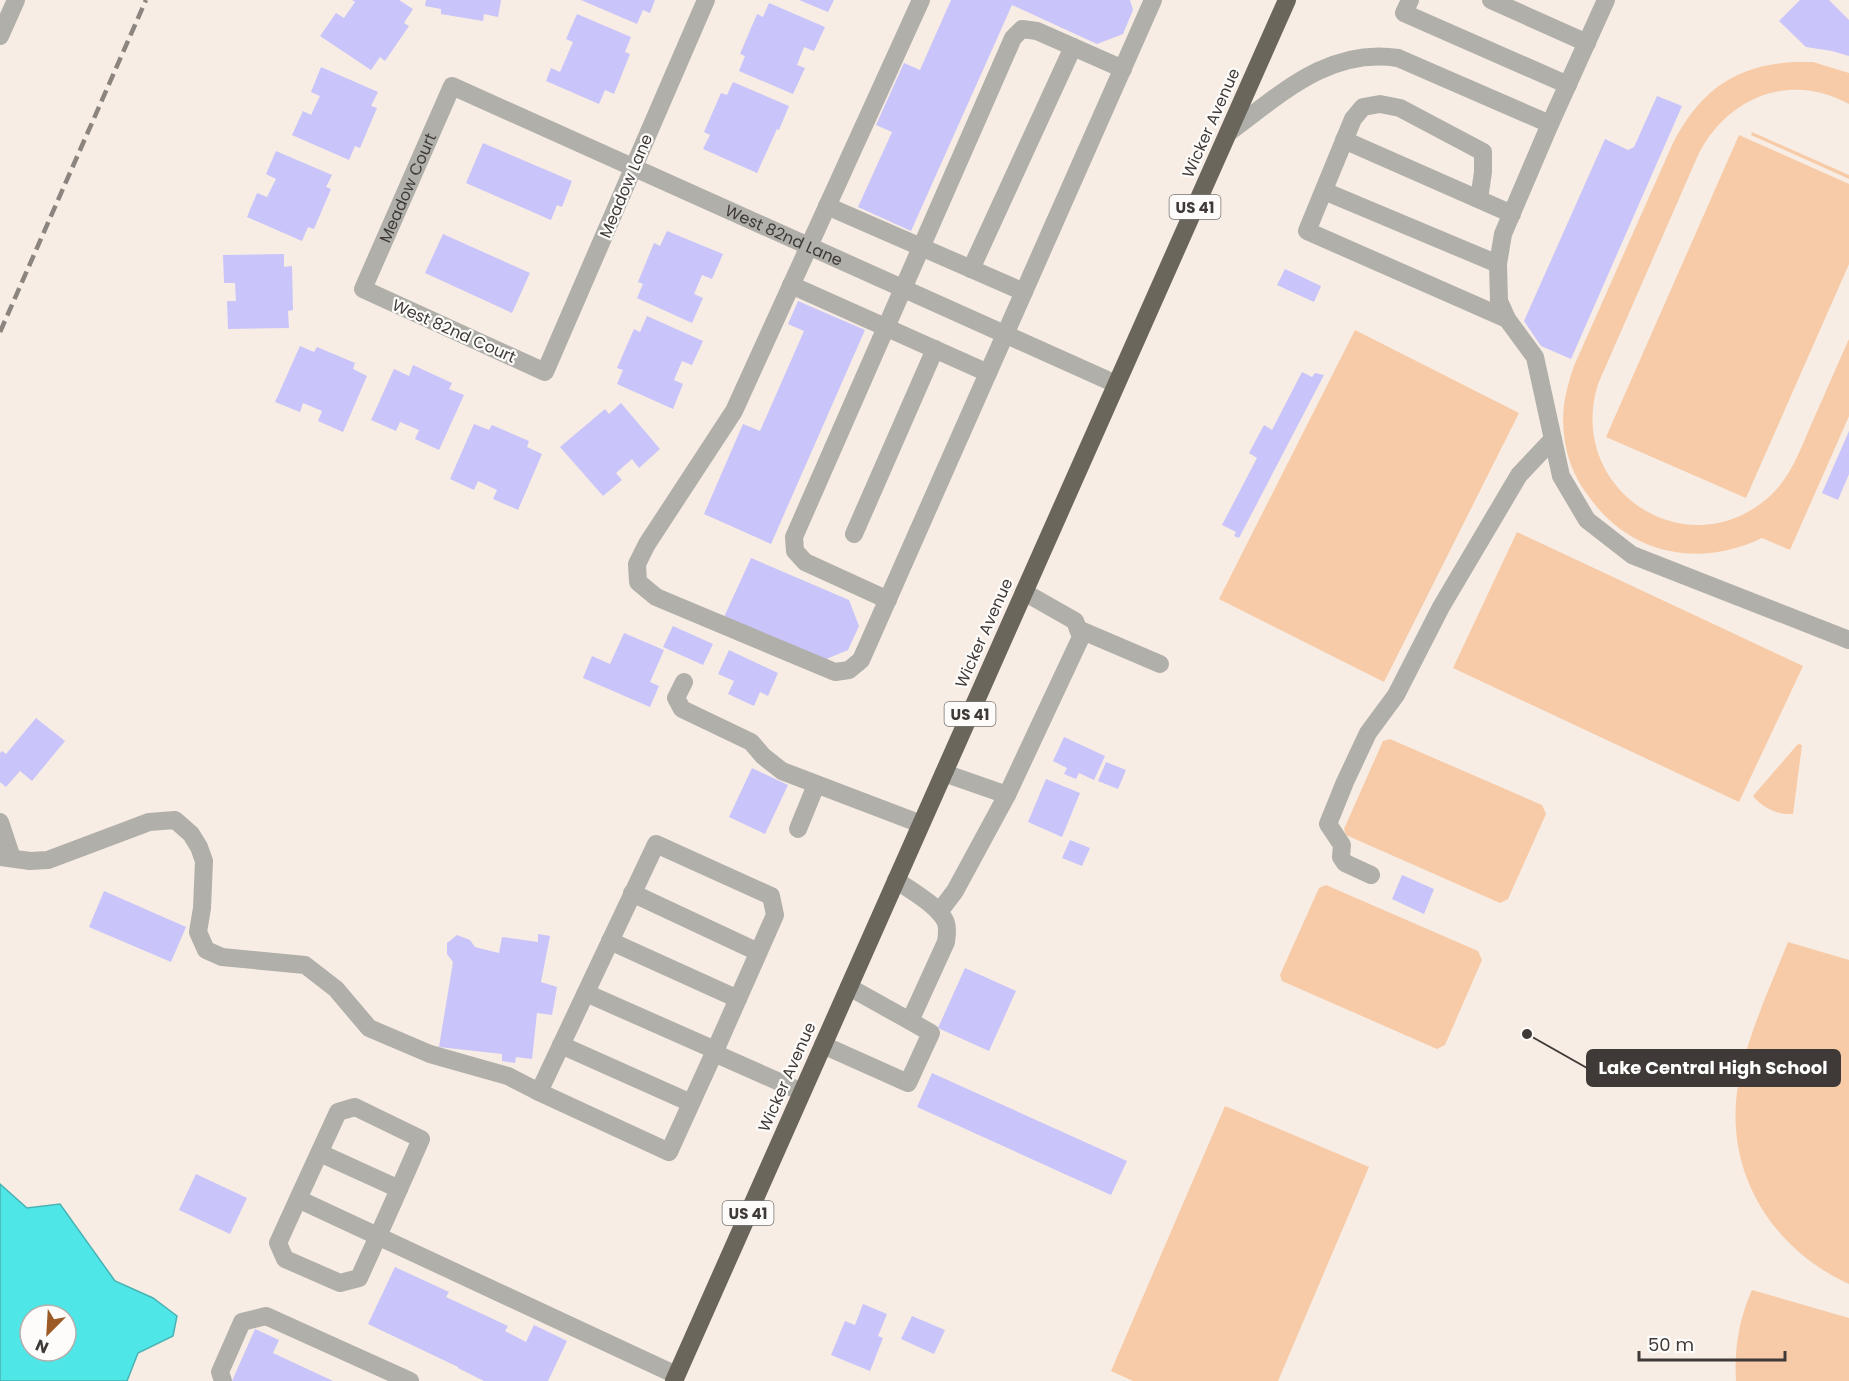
<svg xmlns="http://www.w3.org/2000/svg" width="1849" height="1381" viewBox="0 0 1849 1381" font-family="Poppins,sans-serif">
<rect width="100%" height="100%" fill="#f7ede4"/>
<!-- green -->
<path fill="#f7cba7" d="M1793,62H1813L1849,73V104C1791,72 1729,96 1699,153L1598,384C1565,489 1687,571 1770,496C1792,476 1802,445 1814,418C1826,392 1837,365 1849,339V416L1790,550L1762,538C1697,569 1628,554 1587,494C1574,477 1566,456 1564,434C1561,410 1566,389 1574,366L1673,143C1700,91 1734,66 1793,62Z
M1752,132L1849,175V179L1751,135Z
M1739,135L1849,184V264L1746,498L1606,437Z
M1355,330L1519,413L1384,682L1219,599Z
M1517,532L1803,666L1739,802L1453,668Z
M1390,739L1542,805L1546,814L1508,899L1500,903L1346,835L1344,829L1383,741Z
M1798,744L1802,745L1793,814C1777,815 1763,808 1753,796Z
M1326,885L1478,951L1482,960L1445,1045L1437,1049L1282,981L1280,975L1319,888Z
M1788,942L1849,960V1284C1768,1247 1720,1165 1740,1075C1750,1030 1771,985 1788,942Z
M1225,1106L1369,1167L1278,1381H1133L1111,1371Z
M1752,1290L1849,1318V1381H1736C1734,1349 1739,1319 1752,1290Z"/>
<!-- water -->
<path fill="#4fe6e8" stroke="#4ab2b3" stroke-width="1.5" fill-rule="evenodd" d="M0,1184L27,1208L60,1204L115,1281L153,1298L177,1316L173,1336L138,1353L127,1381H0ZM30,1315H66V1351H30Z"/>
<!-- building -->
<path fill="#c9c4fa" d="M352,0H399L413,9L404,23L409,26L385,61L380,57L371,70L320,36L336,13L344,18L355,2Z
M426,0H501L498,17L484,14L483,21L441,14V9L425,6Z
M581,0H655L650,13L643,10L637,24Z
M799,0H834L828,12Z
M951,0H1130L1133,10L1123,34L1097,44L1012,5L911,231L858,207L892,132L876,125L904,63L920,70Z
M1800,0H1829L1849,20V56L1832,51L1806,47L1779,21Z
M769,3L825,27L814,51L804,47L797,65L805,68L793,94L739,71L745,56L740,54L757,14L763,17Z
M577,14L631,37L625,52L630,54L614,94L605,90L599,104L546,81L551,68L560,72L573,42L566,39Z
M321,67L378,92L371,106L377,108L360,148L355,146L349,160L292,135L303,111L311,115L320,96L311,92Z
M733,82L789,106L779,130L777,129L757,173L703,149L710,135L704,132L721,93L727,95Z
M1657,96L1682,106L1571,359L1541,346L1524,321L1605,139L1628,150L1634,147Z
M483,143L572,181L562,207L557,205L551,220L466,183Z
M276,151L332,175L326,187L331,189L314,229L308,227L302,241L247,217L257,193L267,197L276,179L266,174Z
M667,231L723,254L712,279L702,275L694,294L703,298L692,323L637,298L643,284L638,282L654,243L660,246Z
M443,234L530,273L512,313L425,273Z
M284,254V267L292,266L293,310L288,311L289,328L228,329L227,301H236L235,283H224L223,255Z
M1285,269L1321,286L1314,302L1277,285Z
M798,301L865,330L771,544L704,514L743,424L760,431L804,331L788,324Z
M647,316L703,341L692,365L682,361L674,380L683,384L673,409L617,384L623,370L617,368L634,329L640,332Z
M300,346L314,352L317,347L355,363L353,369L367,376L343,432L318,421L322,411L303,403L300,412L275,402Z
M413,365L452,383L449,389L464,395L439,450L415,439L419,430L400,422L396,431L371,420L394,369L409,376Z
M1302,372L1312,377L1315,373L1324,375L1239,538L1234,536L1236,532L1222,525L1257,458L1249,453L1264,425L1272,430Z
M621,403L660,449L639,468L632,459L616,473L622,480L603,496L560,447L605,409L609,414Z
M474,424L489,430L492,425L529,441L527,447L542,454L518,510L493,499L497,490L478,481L474,490L450,479Z
M1849,431V474L1838,500L1822,493Z
M751,558L849,600L859,626L848,650L824,660L724,617Z
M673,626L713,644L703,665L663,647Z
M624,633L664,650L650,682L659,686L650,707L583,678L592,656L610,664Z
M729,650L778,673L768,696L760,692L754,706L728,694L734,681L718,674Z
M36,718L65,741L32,781L20,771L6,787L0,782V753L2,751L6,754Z
M1064,737L1105,756L1094,780L1079,773L1076,779L1064,774L1067,768L1053,761Z
M1106,762L1126,770L1118,789L1098,781Z
M752,768L788,785L765,834L729,817Z
M1046,779L1080,793L1062,837L1028,822Z
M1070,840L1090,848L1082,866L1062,858Z
M1402,875L1434,889L1424,914L1392,899Z
M104,891L186,927L171,962L89,927Z
M538,934L550,936L541,982L557,987L552,1015L537,1013L532,1059L516,1057L515,1063L502,1061V1054L439,1047L453,962L447,954V943L457,935L470,940L475,947L499,953L502,937L538,942Z
M965,968L1016,991L989,1051L938,1028Z
M932,1073L1127,1161L1111,1195L917,1107Z
M196,1174L247,1198L230,1234L179,1210Z
M395,1267L449,1292L446,1297L508,1326L505,1331L526,1342L534,1325L567,1341L548,1381H484L458,1368V1367L368,1324Z
M863,1304L887,1314L878,1336L883,1338L870,1371L831,1355L845,1321L855,1325Z
M912,1316L945,1330L934,1354L901,1339Z
M255,1329L279,1340L273,1353L333,1381H232Z"/>
<g fill="none" stroke-linecap="round" stroke-linejoin="round">
<!-- minor -->
<g stroke="#b0afaa" stroke-width="18">
<path id="s1" d="M706,0L545,372L363,289L452,86L1116,384"/>
<path d="M921,0L734,411L647,544L637,564L638,582L656,597L835,672L849,670L861,660L1153,0"/>
<path d="M1410,0L1404,13L1568,85"/>
<path d="M1491,0L1587,43"/>
<path d="M1606,0L1550,124L1503,234L1498,264L1499,301L1507,319L1535,357L1561,476L1587,520L1632,555L1849,640"/>
<path d="M0,36L16,0"/>
<path d="M1228,133C1280,95 1329,47 1398,58L1550,124"/>
<path d="M1344,140L1512,214"/>
<path d="M1324,191L1498,264"/>
<path d="M1479,199L1483,172V152L1400,108L1380,104L1363,107L1353,119L1307,231L1507,319"/>
<path d="M827,206L1024,292"/>
<path d="M971,269L1073,47"/>
<path d="M791,285L988,373"/>
<path d="M854,534L935,349"/>
<path d="M888,600L805,562L795,551L794,537L1013,38L1022,29L1037,31L1123,69"/>
<path d="M1078,629L1160,664"/>
<path d="M684,682L676,698L682,709L751,742L763,756L782,771L921,824"/>
<path d="M944,773L1007,795"/>
<path d="M0,822L12,858"/>
<path d="M798,829L816,785"/>
<path d="M0,857L30,861L48,860L149,822L175,820L191,834L199,847L204,861L202,908L198,932L206,950L222,957L305,965L336,989L369,1028L430,1054L508,1076L539,1092"/>
<path d="M1371,875L1345,863L1341,857L1342,845L1328,824L1345,782L1368,733L1396,695L1441,607L1519,475L1553,439"/>
<path d="M632,893L758,952"/>
<path d="M939,912L955,891L1007,795L1081,637L1075,621L1024,592"/>
<path d="M610,941L738,999"/>
<path d="M849,987L910,1021L946,942C947,935 948,929 946,923C941,907 910,890 896,880"/>
<path d="M586,993L715,1050"/>
<path d="M561,1045L691,1103"/>
<path d="M823,1045L908,1083L931,1033L910,1021"/>
<path d="M714,1053L775,915L771,896L656,844L539,1092L669,1152L714,1053L802,1092"/>
<path d="M320,1153L399,1189"/>
<path d="M298,1199L278,1243L285,1259L340,1283L359,1278C380,1232 401,1185 421,1139L355,1107L338,1112L298,1199L676,1375"/>
<path d="M223,1381L220,1372L242,1322L266,1316L410,1381"/>
</g>
<!-- highway -->
<path stroke="#6a665c" stroke-width="18" d="M674,1381L1287,0"/>
<!-- rail -->
<path stroke="#8c857f" stroke-width="4.5" stroke-dasharray="12 6" stroke-linecap="butt" d="M0,332L146,0"/>
</g>
<g text-anchor="middle" dominant-baseline="central" stroke-width="4.5" stroke-linejoin="round" paint-order="stroke">
<!-- shield labels -->
<g fill="#fefcfa" stroke="#787472" stroke-width="1.5">
<rect x="1169.5" y="195" width="51" height="24" rx="4.5"/>
<rect x="944.5" y="702" width="51" height="24" rx="4.5"/>
<rect x="722.5" y="1201" width="51" height="24" rx="4.5"/>
</g>
<g font-size="15" font-weight="bold" fill="#3f3a37">
<text x="1195" y="207">US 41</text>
<text x="970" y="714">US 41</text>
<text x="748" y="1213">US 41</text>
</g>
<!-- street labels -->
<g font-size="16" fill="#3f3a37" stroke="#fefcfa">
<text transform="translate(1211 123) rotate(-66)">Wicker Avenue</text>
<text transform="translate(626 186) rotate(-67)">Meadow Lane</text>
<text stroke="none"><textPath href="#s1" startOffset="716">Meadow Court</textPath></text>
<text stroke="none"><textPath href="#s1" startOffset="1191">West 82nd Lane</textPath></text>
<text transform="translate(454 331) rotate(24)">West 82nd Court</text>
<text transform="translate(984 633) rotate(-66)">Wicker Avenue</text>
<text transform="translate(787 1077) rotate(-66)">Wicker Avenue</text>
</g>
</g>
<!-- callouts -->
<path fill="none" stroke="#3f3a37" stroke-width="2" d="M1527 1034L1587 1068"/>
<circle fill="#3f3a37" stroke="#fefcfa" stroke-width="2" cx="1527" cy="1034" r="6"/>
<rect fill="#3f3a37" stroke="#3f3a37" stroke-width="2" x="1587" y="1050" width="253" height="36" rx="6"/>
<g font-size="18" text-anchor="middle" font-weight="bold" fill="#fff">
<text x="1713" y="1074">Lake Central High School</text>
</g>
<!-- north arrow -->
<g transform="translate(48 1333) rotate(204)"><circle r="28" fill="#fefcfa" stroke="#b2aeac" stroke-width="1.5"/>
<path d="M0-4.5L10 22L0 15L-10 22Z" fill="#9b5a26"/>
<text y="-9" font-size="16" font-weight="bold" text-anchor="middle" fill="#3f3a37">N</text>
</g>
<!-- scale -->
<path d="M1639 1351v9h146v-9" fill="none" stroke="#3f3a37" stroke-width="3"/>
<text x="1648" y="1351" font-size="18" fill="#3f3a37" stroke="#fefcfa" stroke-width="4.5" paint-order="stroke">50 m</text>
</svg>
